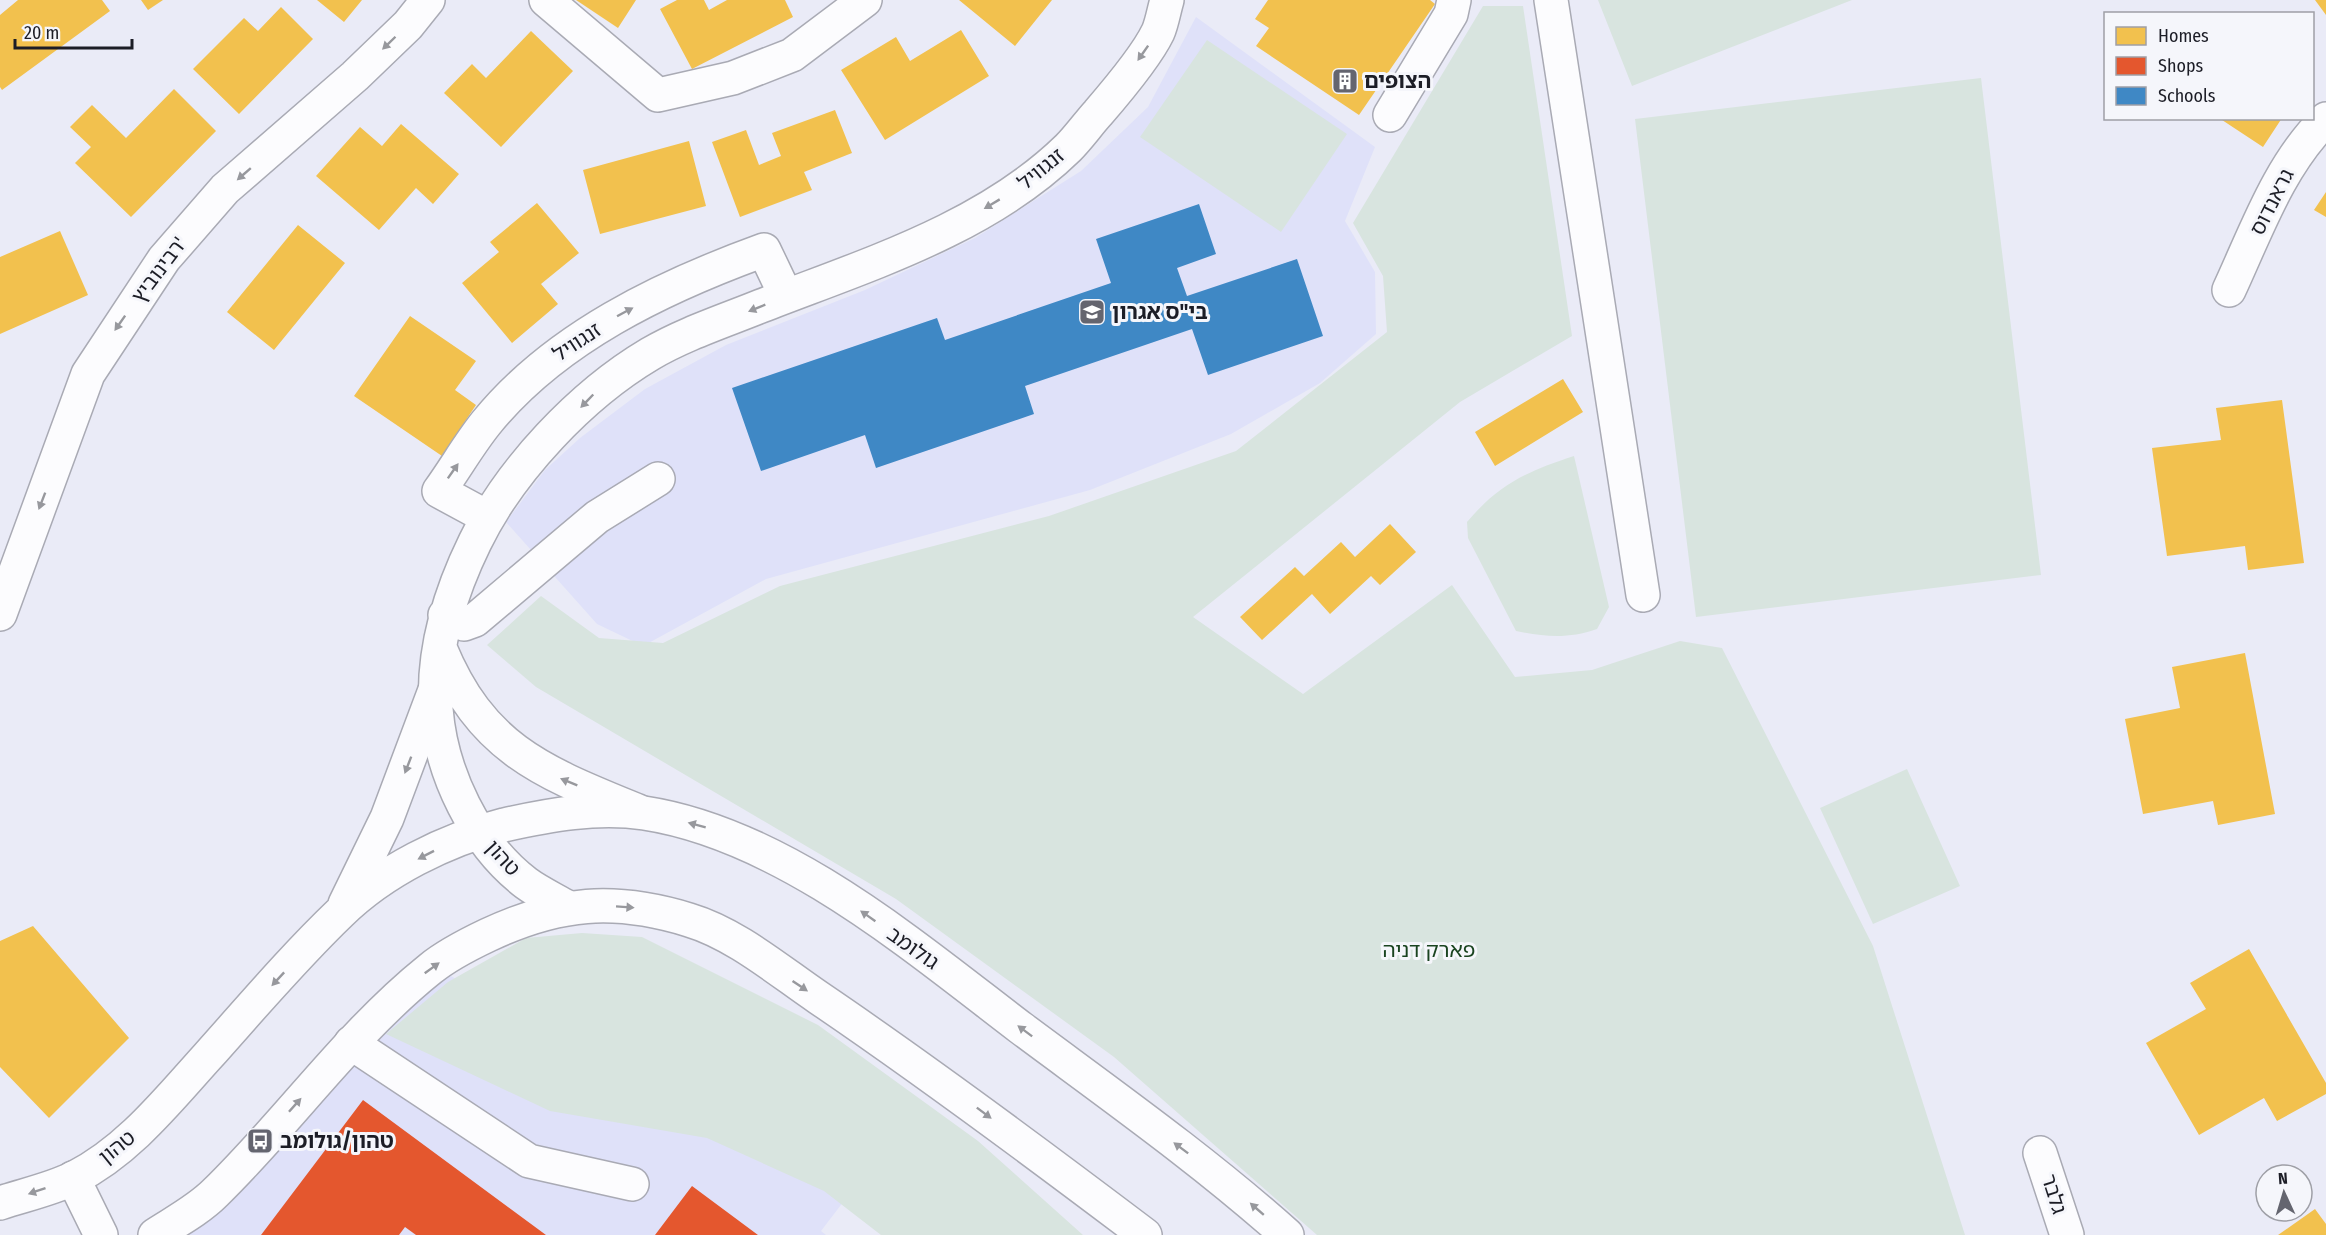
<svg xmlns="http://www.w3.org/2000/svg" width="2326" height="1235" viewBox="0 0 2326 1235" font-family="'Fira Sans Condensed','Noto Sans Hebrew',sans-serif">
<rect width="100%" height="100%" fill="#eaebf7"/>
<!-- built -->
<path fill="#dfe1f9" d="M1196,17L1375,147L1345,221L1375,272L1376,334L1320,383L1231,434L1090,490L766,579L643,646L597,624L506,522L545,470L580,438L645,389L726,345L865,290L975,238L1081,171L1148,107Z
M433,966L847,1197L821,1231L826,1235H186L190,1226Z"/>
<!-- green -->
<path fill="#d8e4df" d="M1598,0H1852L1632,86Z
M1483,6H1523L1572,336L1460,402L1193,617L1303,694L1452,585L1515,677L1592,670L1680,641L1722,648L1873,946L1965,1235H1317L1114,1057L896,899L536,687L487,645L541,596L599,638L663,643L780,586L1049,516L1236,451L1387,332L1383,276L1353,223Z
M1207,40L1347,134L1281,232L1140,137Z
M1981,78L2041,575L1696,617L1635,119Z
M1574,456L1609,607L1597,629C1568,639 1546,637 1516,631L1468,538L1467,522C1499,484 1528,471 1574,456Z
M1907,769L1960,886L1873,924L1820,808Z
M582,933L642,937L818,1025L978,1141L1083,1235H881L824,1191L707,1138L550,1111L386,1034L448,982L526,938Z"/>
<!-- homes -->
<path fill="#f2c14e" d="M18,0H102L110,11L2,90L0,87V15Z
M141,0H163L148,10Z
M317,0H362L344,22Z
M576,0H636L618,28Z
M677,0H704L709,10L727,0H785L793,17L692,69L660,9Z
M959,0H1052L1015,46Z
M1268,0H1430L1435,4L1359,115L1256,46L1269,28L1255,19Z
M2315,0H2326V15Z
M281,7L313,39L239,114L193,69L244,18L258,31Z
M961,30L989,76L885,140L841,70L896,37L910,61Z
M531,31L573,71L501,147L444,93L472,64L486,78Z
M174,89L216,131L131,217L75,163L91,147L70,127L92,105L126,138Z
M835,110L852,153L804,172L812,190L740,217L712,142L746,130L759,165L781,156L772,133Z
M2219,118H2282L2263,147Z
M401,124L459,174L433,204L416,188L379,230L316,176L360,127L382,146Z
M689,141L706,206L600,234L583,170Z
M2326,192V217L2314,210Z
M537,203L579,253L541,284L558,304L512,343L462,283L499,252L490,242Z
M298,225L345,263L274,350L227,312Z
M60,231L88,295L0,334V257Z
M410,316L476,361L455,390L476,405L442,456L354,396Z
M1563,379L1583,412L1495,466L1475,432Z
M2282,400L2304,563L2248,570L2245,546L2167,556L2152,448L2221,440L2216,408Z
M1390,524L1416,552L1380,585L1371,576L1330,614L1312,594L1262,640L1240,617L1295,567L1304,576L1341,542L1355,557Z
M2245,653L2275,814L2218,825L2213,801L2143,814L2125,719L2180,708L2172,667Z
M33,926L129,1038L49,1118L0,1067V941Z
M2249,949L2326,1083V1094L2277,1121L2264,1098L2199,1135L2146,1043L2206,1009L2190,983Z
M2315,1209L2326,1224V1235H2278Z"/>
<!-- shops -->
<path fill="#e4572e" d="M363,1100L546,1235H416L405,1227L399,1235H261Z
M692,1186L758,1235H655Z"/>
<!-- schools -->
<path fill="#3f88c5" d="M1199,204L1216,254L1177,268L1187,296L1297,259L1323,336L1208,375L1192,329L1025,386L1034,414L876,468L865,435L761,471L732,388L937,318L945,340L1111,283L1096,239Z"/>
<g fill="none" stroke-linecap="round" stroke-linejoin="round">
<defs>
<path id="minor" d="M546,0L658,95L733,78L792,55L865,0
M1551,0L1643,595
M1390,115L1451,14L1454,0
M2229,290C2256,232 2279,165 2326,119
M487,517L439,491C455,469 469,444 486,423C555,338 662,287 764,250L786,296
M0,614L88,374L164,259L225,189L355,76L408,25L428,0
M445,615L464,624L475,620L597,517L658,479
M440,648C482,750 543,772 638,811
M567,907C553,899 538,892 526,883C475,844 441,773 436,709C432,651 449,595 475,542C510,470 581,395 650,354C684,334 724,321 761,306C866,265 985,229 1068,148C1079,137 1088,124 1098,113C1117,91 1146,57 1158,32C1162,23 1164,10 1167,0
M351,1043L529,1161L632,1184
M2040,1153L2067,1235
M73,1178L101,1235"/>
<path id="major" d="M345,904L387,818L435,690
M0,1203C24,1195 52,1189 74,1178C128,1151 168,1100 207,1057C250,1009 293,958 340,913C383,871 445,840 504,825C549,815 597,806 644,813C782,834 912,945 1021,1028C1111,1095 1203,1160 1287,1235
M155,1235C175,1222 198,1210 215,1193C289,1121 349,1034 430,969C447,955 469,944 488,935C558,902 614,897 689,920C736,934 779,971 819,998C931,1074 1038,1154 1145,1235"/>
</defs>
<!-- minor casing -->
<use href="#minor" stroke="#a9aab4" stroke-width="36"/>
<!-- major casing -->
<use href="#major" stroke="#a9aab4" stroke-width="36"/>
<!-- minor -->
<use href="#minor" stroke="#fcfcfe" stroke-width="33"/>
<!-- major -->
<use href="#major" stroke="#fcfcfe" stroke-width="33"/>
</g>
<!-- one-way arrows -->
<defs><path id="oneway-solid" d="M-6-.8H1V-3.2L6.5 0L1 3.2V.8H-6Z" transform="scale(1.5)"/></defs>
<g fill="#97989d">
<use href="#oneway-solid" transform="translate(389 43) rotate(136)"/>
<use href="#oneway-solid" transform="translate(1143 53) rotate(125)"/>
<use href="#oneway-solid" transform="translate(244 174) rotate(139)"/>
<use href="#oneway-solid" transform="translate(992 204) rotate(149)"/>
<use href="#oneway-solid" transform="translate(757 308) rotate(158)"/>
<use href="#oneway-solid" transform="translate(625 312) rotate(-28)"/>
<use href="#oneway-solid" transform="translate(120 323) rotate(125)"/>
<use href="#oneway-solid" transform="translate(587 401) rotate(134)"/>
<use href="#oneway-solid" transform="translate(453 471) rotate(-55)"/>
<use href="#oneway-solid" transform="translate(42 501) rotate(111)"/>
<use href="#oneway-solid" transform="translate(408 765) rotate(111)"/>
<use href="#oneway-solid" transform="translate(569 782) rotate(-158)"/>
<use href="#oneway-solid" transform="translate(697 825) rotate(-165)"/>
<use href="#oneway-solid" transform="translate(426 855) rotate(153)"/>
<use href="#oneway-solid" transform="translate(625 907) rotate(4)"/>
<use href="#oneway-solid" transform="translate(868 916) rotate(-145)"/>
<use href="#oneway-solid" transform="translate(432 968) rotate(-36)"/>
<use href="#oneway-solid" transform="translate(278 979) rotate(133)"/>
<use href="#oneway-solid" transform="translate(800 986) rotate(34)"/>
<use href="#oneway-solid" transform="translate(1025 1031) rotate(-143)"/>
<use href="#oneway-solid" transform="translate(295 1105) rotate(-48)"/>
<use href="#oneway-solid" transform="translate(984 1113) rotate(37)"/>
<use href="#oneway-solid" transform="translate(1181 1148) rotate(-143)"/>
<use href="#oneway-solid" transform="translate(37 1191) rotate(161)"/>
<use href="#oneway-solid" transform="translate(1257 1209) rotate(-139)"/>
</g>
<!-- icons -->
<defs>
<symbol id="building-square" viewBox="-11 -11 22 22"><rect x="-9" y="-9" width="18" height="18" rx="4" fill="#64656f" stroke="#f5f6fb"/><path d="M-4-6H4V6H1V3H-1V6H-4ZM-2.5-4.3h1.7v1.8h-1.7ZM.8-4.3h1.7v1.8H.8ZM-2.5-1h1.7V.8h-1.7ZM.8-1h1.7V.8H.8Z" fill="#fff"/></symbol>
<symbol id="school-square" viewBox="-11 -11 22 22"><rect x="-9" y="-9" width="18" height="18" rx="4" fill="#64656f" stroke="#f5f6fb"/><path d="M0-5L7-2L0 1L-7-2ZM-4 1L0 2.5L4 1V4Q0 6-4 4Z" fill="#fff"/></symbol>
<symbol id="bus-square" viewBox="-11 -11 22 22"><rect x="-9" y="-9" width="18" height="18" rx="4" fill="#64656f" stroke="#f5f6fb"/><path d="M-5-6H5V4H4V6H2V4H-2V6H-4V4H-5ZM-3.5-4V0h7V-4ZM-3.5 1.2v1.5H-2V1.2ZM2 1.2v1.5H3.5V1.2Z" fill="#fff"/></symbol>
</defs>
<g fill-rule="evenodd">
<use href="#building-square" x="1330" y="66" width="30" height="30"/>
<use href="#school-square" x="1077" y="297" width="30" height="30"/>
<use href="#bus-square" x="245" y="1126" width="30" height="30"/>
</g>
<g text-anchor="middle" dominant-baseline="central" stroke-width="6" stroke-linejoin="round" paint-order="stroke">
<!-- poi labels -->
<g font-size="21" font-weight="bold" fill="#1c1d26" stroke="#f5f6fb" text-anchor="start">
<text x="1364" y="81">הצופים</text>
<text x="1112" y="312">בי"ס אגרון</text>
<text x="280" y="1141">טהון/גולומב</text>
</g>
<!-- street labels -->
<g font-size="21" fill="#1c1d26" stroke="#f5f6fb">
<text transform="translate(1041 169) rotate(-39)">זנגוויל</text>
<text transform="translate(2272 202) rotate(-63)">גראנדוס</text>
<text transform="translate(159 270) rotate(-53)">רבינוביץ'</text>
<text transform="translate(577 342) rotate(-33)">זנגוויל</text>
<text transform="translate(503 858) rotate(48)">טהון</text>
<text transform="translate(913 948) rotate(35)">גולומב</text>
<text transform="translate(117 1147) rotate(-39)">טהון</text>
<text transform="translate(2054 1194) rotate(72)">גלבר</text>
</g>
<!-- park labels -->
<g font-size="21" fill="#1a4420" stroke="#f5f6fb">
<text x="1429" y="950">פארק דניה</text>
</g>
</g>
<!-- legend -->
<rect x="2104" y="12" width="210" height="108" fill="#f5f6fb" stroke="#9e9fa6" stroke-width="1.5"/>
<rect x="2116" y="27" width="30" height="18" fill="#f2c14e" stroke="#9e9fa6" stroke-width="1.5"/>
<text x="2158" y="42" font-size="18" fill="#1c1d26">Homes</text>
<rect x="2116" y="57" width="30" height="18" fill="#e4572e" stroke="#9e9fa6" stroke-width="1.5"/>
<text x="2158" y="72" font-size="18" fill="#1c1d26">Shops</text>
<rect x="2116" y="87" width="30" height="18" fill="#3f88c5" stroke="#9e9fa6" stroke-width="1.5"/>
<text x="2158" y="102" font-size="18" fill="#1c1d26">Schools</text>
<!-- north arrow -->
<g transform="translate(2284 1193) rotate(356)"><circle r="28" fill="#f5f6fb" stroke="#9e9fa6" stroke-width="1.5"/>
<path d="M0-4.5L10 22L0 15L-10 22Z" fill="#64656f"/>
<text y="-9" font-size="16" font-weight="bold" text-anchor="middle" fill="#1c1d26">N</text>
</g>
<!-- scale -->
<path d="M15 39v9h117v-9" fill="none" stroke="#1c1d26" stroke-width="3"/>
<text x="24" y="39" font-size="18" fill="#1c1d26" stroke="#f5f6fb" stroke-width="4.5" paint-order="stroke">20 m</text>
</svg>
